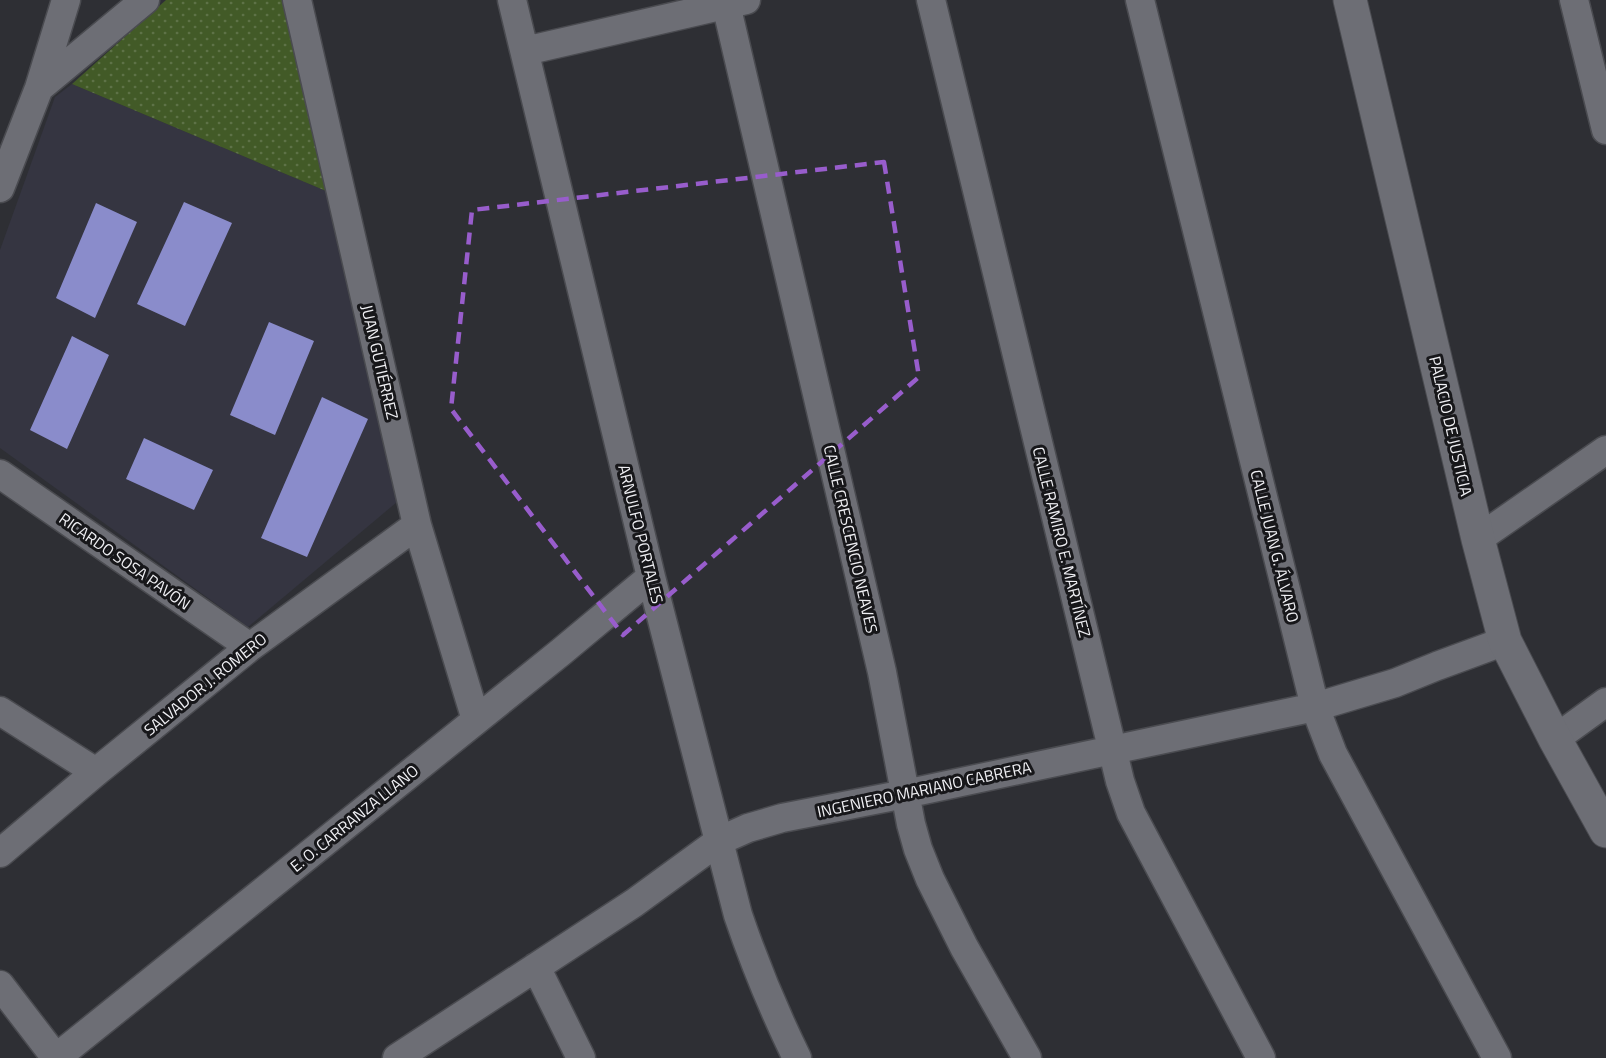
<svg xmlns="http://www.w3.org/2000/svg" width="1606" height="1058" viewBox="0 0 1606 1058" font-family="'Titillium Web',sans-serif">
<defs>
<pattern id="park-dots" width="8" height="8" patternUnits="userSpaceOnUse" patternTransform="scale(1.5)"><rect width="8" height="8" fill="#425a27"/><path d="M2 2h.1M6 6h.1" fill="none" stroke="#5e7247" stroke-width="1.8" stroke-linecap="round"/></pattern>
</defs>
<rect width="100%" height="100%" fill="#2e2f34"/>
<!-- built -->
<path fill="#353541" d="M72,84L338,196L395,459L397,502L248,627L0,448V250L55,97Z"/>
<!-- park -->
<path fill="url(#park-dots)" d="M166,0H283L338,196L72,84Z"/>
<!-- building -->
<path fill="#8a8ccb" d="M184,202L232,223L185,326L137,304Z
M96,203L137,222L95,318L56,298Z
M269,322L314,341L275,435L230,415Z
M72,336L109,355L67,449L30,430Z
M322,397L368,419L307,557L261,538Z
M144,438L213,470L194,510L126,479Z"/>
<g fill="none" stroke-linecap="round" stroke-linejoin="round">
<defs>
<path id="minor" d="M297,0L417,525L476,720
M512,0L651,577L738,915C755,965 774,1011 797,1058
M725,0L882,672L911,824L918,849L930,879L964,947L1027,1058
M931,0L1120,781L1131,813L1261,1058
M1140,0L1315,707L1333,754L1497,1058
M1574,0L1606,130
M525,51L746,0
M39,88L145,0
M0,188L39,88L66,0
M0,474L250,647
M1478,539L1606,450
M0,711L96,772
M1555,739L1606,702
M0,853L96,772L250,647L417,525
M536,967L581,1058
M0,985L56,1058
M56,1058L561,652L651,577
M397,1058L634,903L719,841L748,828L782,818L905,794L1315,707L1395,683L1437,666L1505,641"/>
<path id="tertiary" d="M1350,0L1478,539L1505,641L1555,739L1606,831"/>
</defs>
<!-- minor casing -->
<use href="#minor" stroke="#4a4b50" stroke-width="31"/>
<!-- tertiary casing -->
<use href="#tertiary" stroke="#4a4b50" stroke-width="35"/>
<!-- minor -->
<use href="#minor" stroke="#6d6e75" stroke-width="28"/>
<!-- tertiary -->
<use href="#tertiary" stroke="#6d6e75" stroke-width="33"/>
</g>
<!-- marked area -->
<path fill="none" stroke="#985dcc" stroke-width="4.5" stroke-dasharray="12 8" stroke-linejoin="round" d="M884,162L919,377L623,635L451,409L472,210Z"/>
<g text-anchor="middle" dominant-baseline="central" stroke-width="6" stroke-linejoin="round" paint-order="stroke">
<!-- street labels -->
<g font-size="16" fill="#f0f0f4" stroke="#17171a">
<text transform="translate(380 362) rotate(77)">JUAN GUTIÉRREZ</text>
<text transform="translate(1451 426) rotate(77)">PALACIO DE JUSTICIA</text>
<text transform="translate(641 534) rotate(76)">ARNULFO PORTALES</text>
<text transform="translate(851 539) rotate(77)">CALLE CRESCENCIO NEAVES</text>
<text transform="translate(1062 542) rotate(76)">CALLE RAMIRO E. MARTÍNEZ</text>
<text transform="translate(1275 546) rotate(76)">CALLE JUAN G. ÁLVARO</text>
<text transform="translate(125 561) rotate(35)">RICARDO SOSA PAVÓN</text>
<text transform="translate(205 684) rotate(-39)">SALVADOR J. ROMERO</text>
<text transform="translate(924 789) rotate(-12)">INGENIERO MARIANO CABRERA</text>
<text transform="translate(354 818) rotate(-39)">E. O. CARRANZA LLANO</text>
</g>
</g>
</svg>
